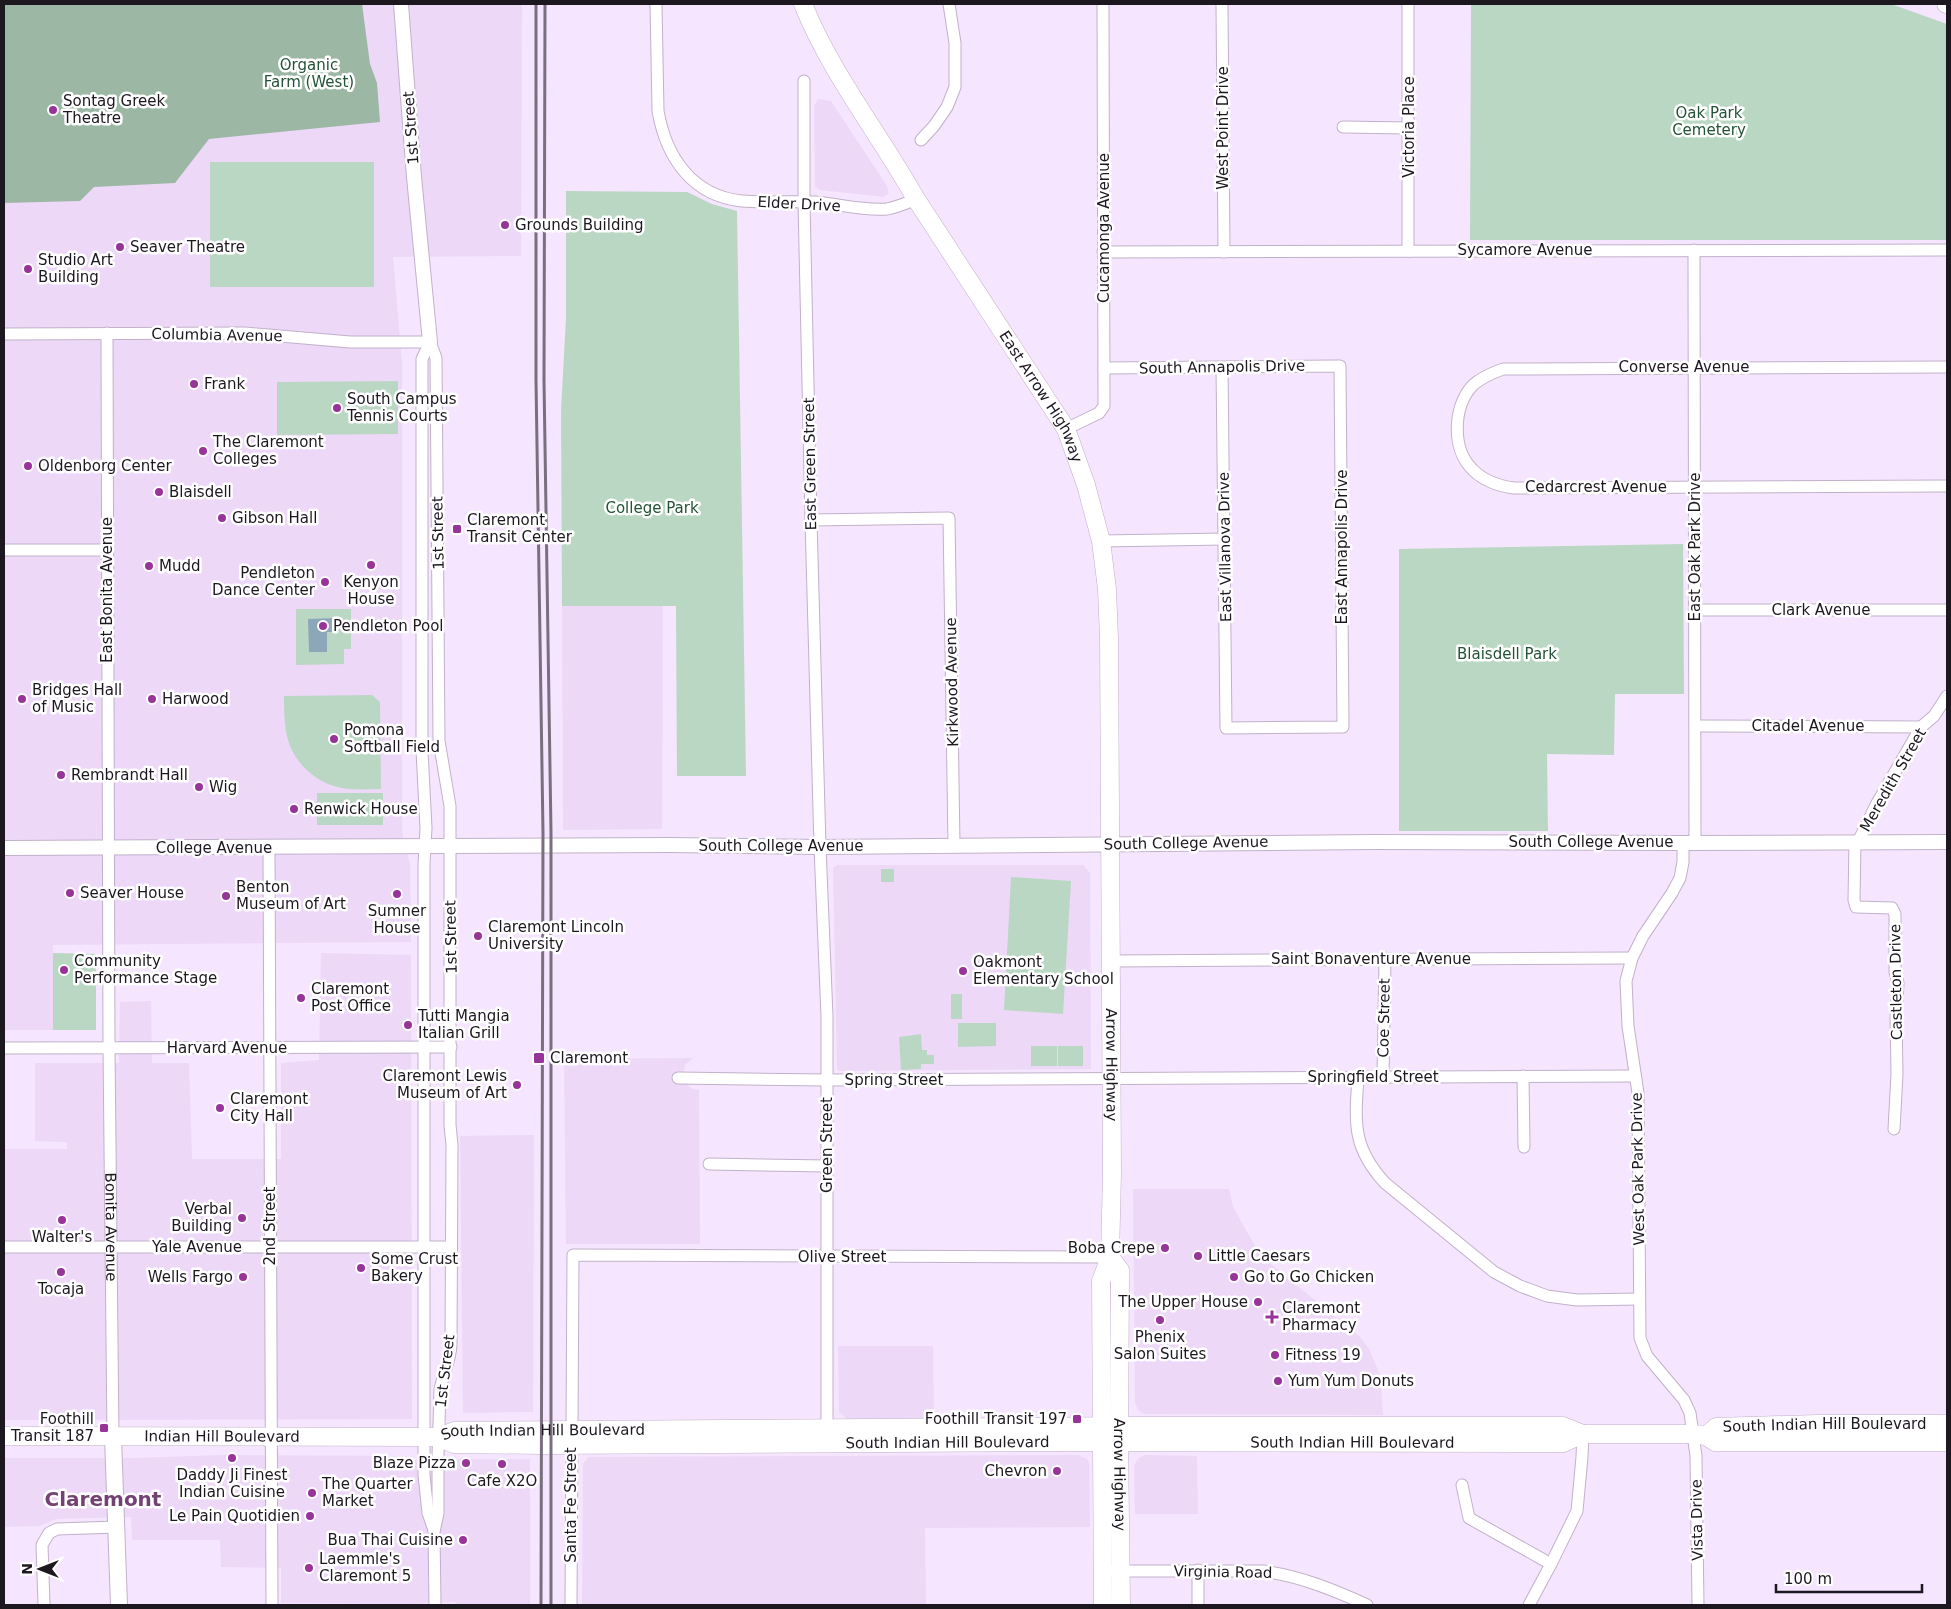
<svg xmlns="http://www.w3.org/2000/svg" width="1951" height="1609" viewBox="0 0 1951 1609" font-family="'DejaVu Sans',sans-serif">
<rect width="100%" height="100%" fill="#f5e5fe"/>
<!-- built -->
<path fill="#edd8f8" d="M4,4H522L521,256L393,257L402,362V832L410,865L411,942L53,945V1030H4Z
M818,99L831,101L887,186L889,193L884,197L820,190L815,187L814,106Z
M562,606H663L662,829L563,830Z
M837,865H1083L1090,873L1091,1069L839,1071L837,1069L833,868Z
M321,953L411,955L412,1419L4,1420V1149H67V1142L35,1141V1063H119L120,1002L151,1001L152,1063H189L192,1159H281V1063L319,1060Z
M693,1058L685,1065L683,1075L686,1083L692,1089L699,1090L700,1244H566L564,1059Z
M534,1135L533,1412L463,1413L460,1136Z
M1133,1189H1229L1233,1206L1242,1223L1255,1246L1271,1264L1360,1337L1369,1349L1380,1375L1383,1415L1144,1414L1138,1410L1135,1403Z
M838,1346H933L934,1418L847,1419L839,1412Z
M224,1455L410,1456L411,1460L455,1461L456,1459H530V1605H456L455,1602L413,1604L281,1603V1568L221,1567L220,1540H132L131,1517L56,1519L40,1526L4,1527V1458H133Z
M1078,1455L1087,1459L1089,1463L1090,1527L925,1528L926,1605H582L583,1464L588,1457Z
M1145,1455L1197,1456L1198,1514H1135L1134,1465L1139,1458Z"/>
<!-- green -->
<path fill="#bad7c4" d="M1471,4H1891L1947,24V240H1470Z
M210,162H374V287H210Z
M566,191L687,192L712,204L737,211L746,776H677L676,606H562L561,410L566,318Z
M398,381V434L277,435V382Z
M1683,544L1684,694H1615L1614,755L1547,754L1548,831H1399V549Z
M296,609H351V649H344V664L296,665Z
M372,695L380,702L381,789C366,789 349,791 334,786C309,778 290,757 286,731C284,720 284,707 284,696Z
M317,793H383V825H317Z
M881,869H894V882H881Z
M1011,877L1071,881L1063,1014L1004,1010Z
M53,953L96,954V1030H53Z
M951,994H962V1019H951Z
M958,1023H996V1046L958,1047Z
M921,1034L922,1050H927V1055H934V1064H921V1069L901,1070L899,1037Z
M1031,1046H1057V1066H1031Z
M1058,1046H1083V1066H1058Z"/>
<!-- forest -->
<path fill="#9cb8a5" d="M4,4H362L370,64L377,83L380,122L209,139L175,183L94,187L80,201L4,203Z"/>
<!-- water -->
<path fill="#8ca7ba" d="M338,618V632H327V652H309L308,619Z"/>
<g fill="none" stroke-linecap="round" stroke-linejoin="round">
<defs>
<g id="minor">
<path d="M656,4L658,111C666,157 692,196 742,201C766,203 791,201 815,202C839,204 863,211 887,209C897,207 907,203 916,199"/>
<path d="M1222,4L1224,252"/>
<path d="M1408,4V251"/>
<path d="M804,81V202L811,520L820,847L827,1016V1434"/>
<path d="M1343,127L1409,128"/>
<path d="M921,140L934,126L947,107L955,87V43L949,4"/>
<path d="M1694,250L1695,843"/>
<path d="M1103,252L1947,250"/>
<path id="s1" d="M107,333L109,1048L113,1437"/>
<path d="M4,334L245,333L350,342H430"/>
<path d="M430,342L436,358L439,741L450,806V1125L452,1145L451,1345C450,1363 443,1373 440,1390L438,1456V1513L434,1532L435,1605"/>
<path d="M430,342L422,359V751L426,828L424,864V1475L428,1513L434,1530"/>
<path d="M1947,367L1503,369C1492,373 1482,377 1473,385C1453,406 1451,449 1473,470C1484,481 1499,486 1514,488L1947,486"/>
<path d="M1104,368L1340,366L1343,727L1226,728L1222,367"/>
<path d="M1066,429L1099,413L1104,406L1103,4"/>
<path d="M811,520L949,518L954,845"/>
<path d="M1101,541L1225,539"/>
<path d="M4,550H107"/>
<path d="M1695,610H1947"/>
<path d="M1696,726L1921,727"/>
<path d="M1855,842L1854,900L1856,907L1892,908L1895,914V972L1898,983L1896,1018L1897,1074L1894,1129"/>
<path d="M1858,842L1876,805L1921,727L1934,716L1947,696"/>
<path d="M1683,843V862L1680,878L1672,893L1643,936L1632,958L1626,981L1628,1026L1638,1093L1640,1338L1647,1356L1684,1400L1690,1413L1696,1456L1698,1605"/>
<path d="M269,848L272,1605"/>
<path d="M1110,961L1632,958"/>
<path d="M4,1048L451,1047"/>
<path d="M1523,1076L1524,1147"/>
<path d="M1358,1077C1355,1123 1352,1147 1385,1183L1494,1272L1520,1286L1547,1296L1577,1300L1639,1299"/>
<path d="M1383,1077L1385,958"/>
<path d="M678,1078L827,1080L1635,1076"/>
<path d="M709,1164L827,1166"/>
<path d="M4,1247H451"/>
<path d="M1462,1485L1469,1518L1551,1564"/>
<path d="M1198,1570V1605"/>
<path d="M1114,1571H1263C1300,1576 1334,1590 1367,1605"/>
<path d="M44,1605L42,1545L49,1533L57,1529L116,1527"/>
<path d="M571,1605L573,1255L1110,1257"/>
<path d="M1529,1605L1551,1564L1577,1511L1582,1457L1583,1434"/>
</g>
<path id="tertiary" d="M401,4L414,177L430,342
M4,848L670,845L820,847L1375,842L1683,843L1947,842"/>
<path id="secondary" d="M113,1437L119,1605"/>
<g id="primary">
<path id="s2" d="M803,4C831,74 879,133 916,199L1066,429L1086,485L1101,541L1107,589L1109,638L1112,1173L1110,1257L1101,1281L1103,1605"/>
<path d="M1946,4H1947"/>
<path id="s3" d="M1110,1257L1120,1270L1119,1443L1121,1605"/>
<path id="s4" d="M4,1436L425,1437H439L454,1431L1139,1426H1563L1583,1434"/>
<path id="s5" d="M1706,1436L1716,1427L1817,1424H1947"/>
<path id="s6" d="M439,1437L454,1444L541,1445L1052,1442L1563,1443L1583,1434H1694L1706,1436L1715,1442H1947"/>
</g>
</defs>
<!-- minor casing -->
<use href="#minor" stroke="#c1b1c9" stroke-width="13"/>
<!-- tertiary casing -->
<use href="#tertiary" stroke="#c1b1c9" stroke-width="16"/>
<!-- secondary casing -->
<use href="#secondary" stroke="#c1b1c9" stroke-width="18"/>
<!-- primary casing -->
<use href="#primary" stroke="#c1b1c9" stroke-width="19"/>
<!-- minor -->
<use href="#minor" stroke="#fff" stroke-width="11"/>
<!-- tertiary -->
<use href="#tertiary" stroke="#fff" stroke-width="14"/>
<!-- secondary -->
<use href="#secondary" stroke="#fff" stroke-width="16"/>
<!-- primary -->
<use href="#primary" stroke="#fff" stroke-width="18"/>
<!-- rail -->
<path stroke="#796f7e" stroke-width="3" d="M536,4V380L543,833L541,1605
M545,4L544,381L551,833V1605"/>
</g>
<!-- markers -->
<g fill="#983499" stroke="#fff" stroke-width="2">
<circle cx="53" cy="110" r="5"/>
<circle cx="505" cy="225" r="5"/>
<circle cx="120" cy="247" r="5"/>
<circle cx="28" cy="269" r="5"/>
<circle cx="194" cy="384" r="5"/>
<circle cx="337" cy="408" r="5"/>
<circle cx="203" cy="451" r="5"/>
<circle cx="28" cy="466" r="5"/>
<circle cx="159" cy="492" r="5"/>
<circle cx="222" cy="518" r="5"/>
<rect x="452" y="524" width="10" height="10" rx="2.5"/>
<circle cx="371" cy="565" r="5"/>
<circle cx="149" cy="566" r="5"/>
<circle cx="325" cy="582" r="5"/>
<circle cx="323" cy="626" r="5"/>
<circle cx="22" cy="699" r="5"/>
<circle cx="152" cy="699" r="5"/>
<circle cx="334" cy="739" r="5"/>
<circle cx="61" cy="775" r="5"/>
<circle cx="199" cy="787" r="5"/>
<circle cx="294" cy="809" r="5"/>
<circle cx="70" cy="893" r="5"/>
<circle cx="397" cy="894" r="5"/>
<circle cx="226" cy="896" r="5"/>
<circle cx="478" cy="936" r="5"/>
<circle cx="64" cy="970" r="5"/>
<circle cx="963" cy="971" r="5"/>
<circle cx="301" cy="998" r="5"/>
<circle cx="408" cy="1025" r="5"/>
<rect x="533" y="1052" width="12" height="12" rx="2.5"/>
<circle cx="517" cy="1085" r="5"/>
<circle cx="220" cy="1108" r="5"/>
<circle cx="242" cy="1218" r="5"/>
<circle cx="62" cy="1220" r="5"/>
<circle cx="1165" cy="1248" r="5"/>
<circle cx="1198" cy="1256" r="5"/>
<circle cx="361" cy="1268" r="5"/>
<circle cx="61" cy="1272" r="5"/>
<circle cx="243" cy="1277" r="5"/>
<circle cx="1234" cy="1277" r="5"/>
<circle cx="1258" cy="1302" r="5"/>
<path d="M1269.5 1309.5h5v5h5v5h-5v5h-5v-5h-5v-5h5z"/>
<circle cx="1160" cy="1320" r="5"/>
<circle cx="1275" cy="1355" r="5"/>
<circle cx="1278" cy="1381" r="5"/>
<rect x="1072" y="1414" width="10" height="10" rx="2.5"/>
<rect x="99" y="1423" width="10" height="10" rx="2.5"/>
<circle cx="232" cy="1458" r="5"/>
<circle cx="466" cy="1463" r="5"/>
<circle cx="502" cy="1464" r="5"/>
<circle cx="1057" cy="1471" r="5"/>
<circle cx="312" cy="1493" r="5"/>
<circle cx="310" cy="1516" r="5"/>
<circle cx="463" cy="1540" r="5"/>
<circle cx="309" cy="1568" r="5"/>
</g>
<g text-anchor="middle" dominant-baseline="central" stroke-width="5" stroke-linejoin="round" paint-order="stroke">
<!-- park labels -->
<g font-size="15" fill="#225237" stroke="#fff">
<text x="309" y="65">Organic<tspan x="309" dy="17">Farm (West)</tspan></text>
<text x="1709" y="113">Oak Park<tspan x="1709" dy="17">Cemetery</tspan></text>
<text x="652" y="508">College Park</text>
<text x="1507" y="654">Blaisdell Park</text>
</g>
<!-- poi labels -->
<g font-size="15" fill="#1d1720" stroke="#fff" text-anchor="start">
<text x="63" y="101">Sontag Greek<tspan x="63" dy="17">Theatre</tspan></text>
<text x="515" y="225">Grounds Building</text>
<text x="130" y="247">Seaver Theatre</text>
<text x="38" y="260">Studio Art<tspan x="38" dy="17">Building</tspan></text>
<text x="204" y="384">Frank</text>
<text x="347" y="399">South Campus<tspan x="347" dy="17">Tennis Courts</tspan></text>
<text x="213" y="442">The Claremont<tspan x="213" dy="17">Colleges</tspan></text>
<text x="38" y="466">Oldenborg Center</text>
<text x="169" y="492">Blaisdell</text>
<text x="232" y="518">Gibson Hall</text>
<text x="467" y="520">Claremont<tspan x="467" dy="17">Transit Center</tspan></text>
<text x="159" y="566">Mudd</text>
<text x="315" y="573" text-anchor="end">Pendleton<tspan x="315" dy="17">Dance Center</tspan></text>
<text x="371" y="582" text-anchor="middle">Kenyon<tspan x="371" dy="17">House</tspan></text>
<text x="333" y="626">Pendleton Pool</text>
<text x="32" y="690">Bridges Hall<tspan x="32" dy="17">of Music</tspan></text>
<text x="162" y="699">Harwood</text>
<text x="344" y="730">Pomona<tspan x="344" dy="17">Softball Field</tspan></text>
<text x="71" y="775">Rembrandt Hall</text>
<text x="209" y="787">Wig</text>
<text x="304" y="809">Renwick House</text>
<text x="236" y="887">Benton<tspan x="236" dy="17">Museum of Art</tspan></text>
<text x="80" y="893">Seaver House</text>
<text x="397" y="911" text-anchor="middle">Sumner<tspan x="397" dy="17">House</tspan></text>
<text x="488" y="927">Claremont Lincoln<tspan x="488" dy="17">University</tspan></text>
<text x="74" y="961">Community<tspan x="74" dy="17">Performance Stage</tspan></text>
<text x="973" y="962">Oakmont<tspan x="973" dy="17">Elementary School</tspan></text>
<text x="311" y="989">Claremont<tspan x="311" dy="17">Post Office</tspan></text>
<text x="418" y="1016">Tutti Mangia<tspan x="418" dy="17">Italian Grill</tspan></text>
<text x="550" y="1058">Claremont</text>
<text x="507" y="1076" text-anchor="end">Claremont Lewis<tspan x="507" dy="17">Museum of Art</tspan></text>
<text x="230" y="1099">Claremont<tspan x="230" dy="17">City Hall</tspan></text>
<text x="232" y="1209" text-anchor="end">Verbal<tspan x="232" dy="17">Building</tspan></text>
<text x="62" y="1237" text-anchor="middle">Walter's</text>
<text x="1155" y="1248" text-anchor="end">Boba Crepe</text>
<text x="1208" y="1256">Little Caesars</text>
<text x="371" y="1259">Some Crust<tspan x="371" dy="17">Bakery</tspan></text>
<text x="233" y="1277" text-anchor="end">Wells Fargo</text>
<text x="1244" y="1277">Go to Go Chicken</text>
<text x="61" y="1289" text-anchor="middle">Tocaja</text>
<text x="1248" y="1302" text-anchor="end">The Upper House</text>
<text x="1282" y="1308">Claremont<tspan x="1282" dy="17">Pharmacy</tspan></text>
<text x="1160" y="1337" text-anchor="middle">Phenix<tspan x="1160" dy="17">Salon Suites</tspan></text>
<text x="1285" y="1355">Fitness 19</text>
<text x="1288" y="1381">Yum Yum Donuts</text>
<text x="94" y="1419" text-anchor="end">Foothill<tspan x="94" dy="17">Transit 187</tspan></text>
<text x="1067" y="1419" text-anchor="end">Foothill Transit 197</text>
<text x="456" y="1463" text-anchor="end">Blaze Pizza</text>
<text x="1047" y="1471" text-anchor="end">Chevron</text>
<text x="232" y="1475" text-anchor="middle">Daddy Ji Finest<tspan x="232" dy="17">Indian Cuisine</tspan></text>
<text x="502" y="1481" text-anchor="middle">Cafe X2O</text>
<text x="322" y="1484">The Quarter<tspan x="322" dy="17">Market</tspan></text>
<text x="300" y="1516" text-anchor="end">Le Pain Quotidien</text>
<text x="453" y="1540" text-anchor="end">Bua Thai Cuisine</text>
<text x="319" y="1559">Laemmle's<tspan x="319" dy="17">Claremont 5</tspan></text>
</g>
<!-- street labels -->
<g font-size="15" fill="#1d1720" stroke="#fff">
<text transform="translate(1409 127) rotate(-90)">Victoria Place</text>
<text transform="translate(411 128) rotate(-94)">1st Street</text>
<text transform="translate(1223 128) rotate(-90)">West Point Drive</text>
<text transform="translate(799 204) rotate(3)">Elder Drive</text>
<text transform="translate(1104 228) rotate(-90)">Cucamonga Avenue</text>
<text x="1525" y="250">Sycamore Avenue</text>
<text transform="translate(217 335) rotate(1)">Columbia Avenue</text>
<text transform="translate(1222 367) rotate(-1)">South Annapolis Drive</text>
<text x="1684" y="367">Converse Avenue</text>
<text stroke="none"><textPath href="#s2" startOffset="460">East Arrow Highway</textPath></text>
<text transform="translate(810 464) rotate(-91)">East Green Street</text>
<text x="1596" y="487">Cedarcrest Avenue</text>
<text transform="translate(438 533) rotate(-91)">1st Street</text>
<text transform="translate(1225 547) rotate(-91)">East Villanova Drive</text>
<text transform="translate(1342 547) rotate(-90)">East Annapolis Drive</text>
<text transform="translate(1695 547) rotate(-90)">East Oak Park Drive</text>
<text transform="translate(107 590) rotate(-90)">East Bonita Avenue</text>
<text x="1821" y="610">Clark Avenue</text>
<text transform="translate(952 682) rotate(-91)">Kirkwood Avenue</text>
<text x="1808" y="726">Citadel Avenue</text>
<text transform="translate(1893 780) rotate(-60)">Meredith Street</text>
<text x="1591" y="842">South College Avenue</text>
<text transform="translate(1186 843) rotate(-1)">South College Avenue</text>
<text x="781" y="846">South College Avenue</text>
<text x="214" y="848">College Avenue</text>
<text transform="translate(451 937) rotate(-91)">1st Street</text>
<text x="1371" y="959">Saint Bonaventure Avenue</text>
<text transform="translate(1896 982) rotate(-91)">Castleton Drive</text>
<text transform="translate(1384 1018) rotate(-89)">Coe Street</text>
<text x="227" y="1048">Harvard Avenue</text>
<text stroke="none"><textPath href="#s2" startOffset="1142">Arrow Highway</textPath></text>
<text x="1373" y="1077">Springfield Street</text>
<text x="894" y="1080">Spring Street</text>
<text transform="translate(827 1145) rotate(-90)">Green Street</text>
<text transform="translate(1638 1169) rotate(-91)">West Oak Park Drive</text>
<text stroke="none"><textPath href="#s1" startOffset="894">Bonita Avenue</textPath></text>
<text transform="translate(270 1226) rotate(-90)">2nd Street</text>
<text x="197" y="1247">Yale Avenue</text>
<text x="842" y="1257">Olive Street</text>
<text transform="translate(445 1371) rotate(-83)">1st Street</text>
<text stroke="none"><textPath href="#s5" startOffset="122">South Indian Hill Boulevard</textPath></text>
<text stroke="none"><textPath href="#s4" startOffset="540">South Indian Hill Boulevard</textPath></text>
<text stroke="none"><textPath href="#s4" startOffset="218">Indian Hill Boulevard</textPath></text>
<text stroke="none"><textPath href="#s6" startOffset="510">South Indian Hill Boulevard</textPath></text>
<text stroke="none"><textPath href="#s6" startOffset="915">South Indian Hill Boulevard</textPath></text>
<text stroke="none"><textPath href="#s3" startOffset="221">Arrow Highway</textPath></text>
<text transform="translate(571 1505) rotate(-90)">Santa Fe Street</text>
<text transform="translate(1697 1520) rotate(-91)">Vista Drive</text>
<text transform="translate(1223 1572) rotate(1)">Virginia Road</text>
</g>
<!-- district labels -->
<g font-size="20" font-weight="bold" fill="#744174" stroke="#fff">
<text x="103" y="1499">Claremont</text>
</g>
</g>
<!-- border -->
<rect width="1951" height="1609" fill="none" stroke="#1d1720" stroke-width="10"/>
<!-- north arrow -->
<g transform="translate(40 1569) rotate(270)" stroke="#ffffff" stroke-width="4" paint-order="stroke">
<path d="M0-4L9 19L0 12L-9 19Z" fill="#1d1720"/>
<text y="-8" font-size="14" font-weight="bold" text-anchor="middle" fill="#1d1720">N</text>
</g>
<!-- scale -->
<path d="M1776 1584v8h146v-8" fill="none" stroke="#1d1720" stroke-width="2.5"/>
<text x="1784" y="1584" font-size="15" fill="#1d1720" stroke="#ffffff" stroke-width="4" paint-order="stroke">100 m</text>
</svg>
